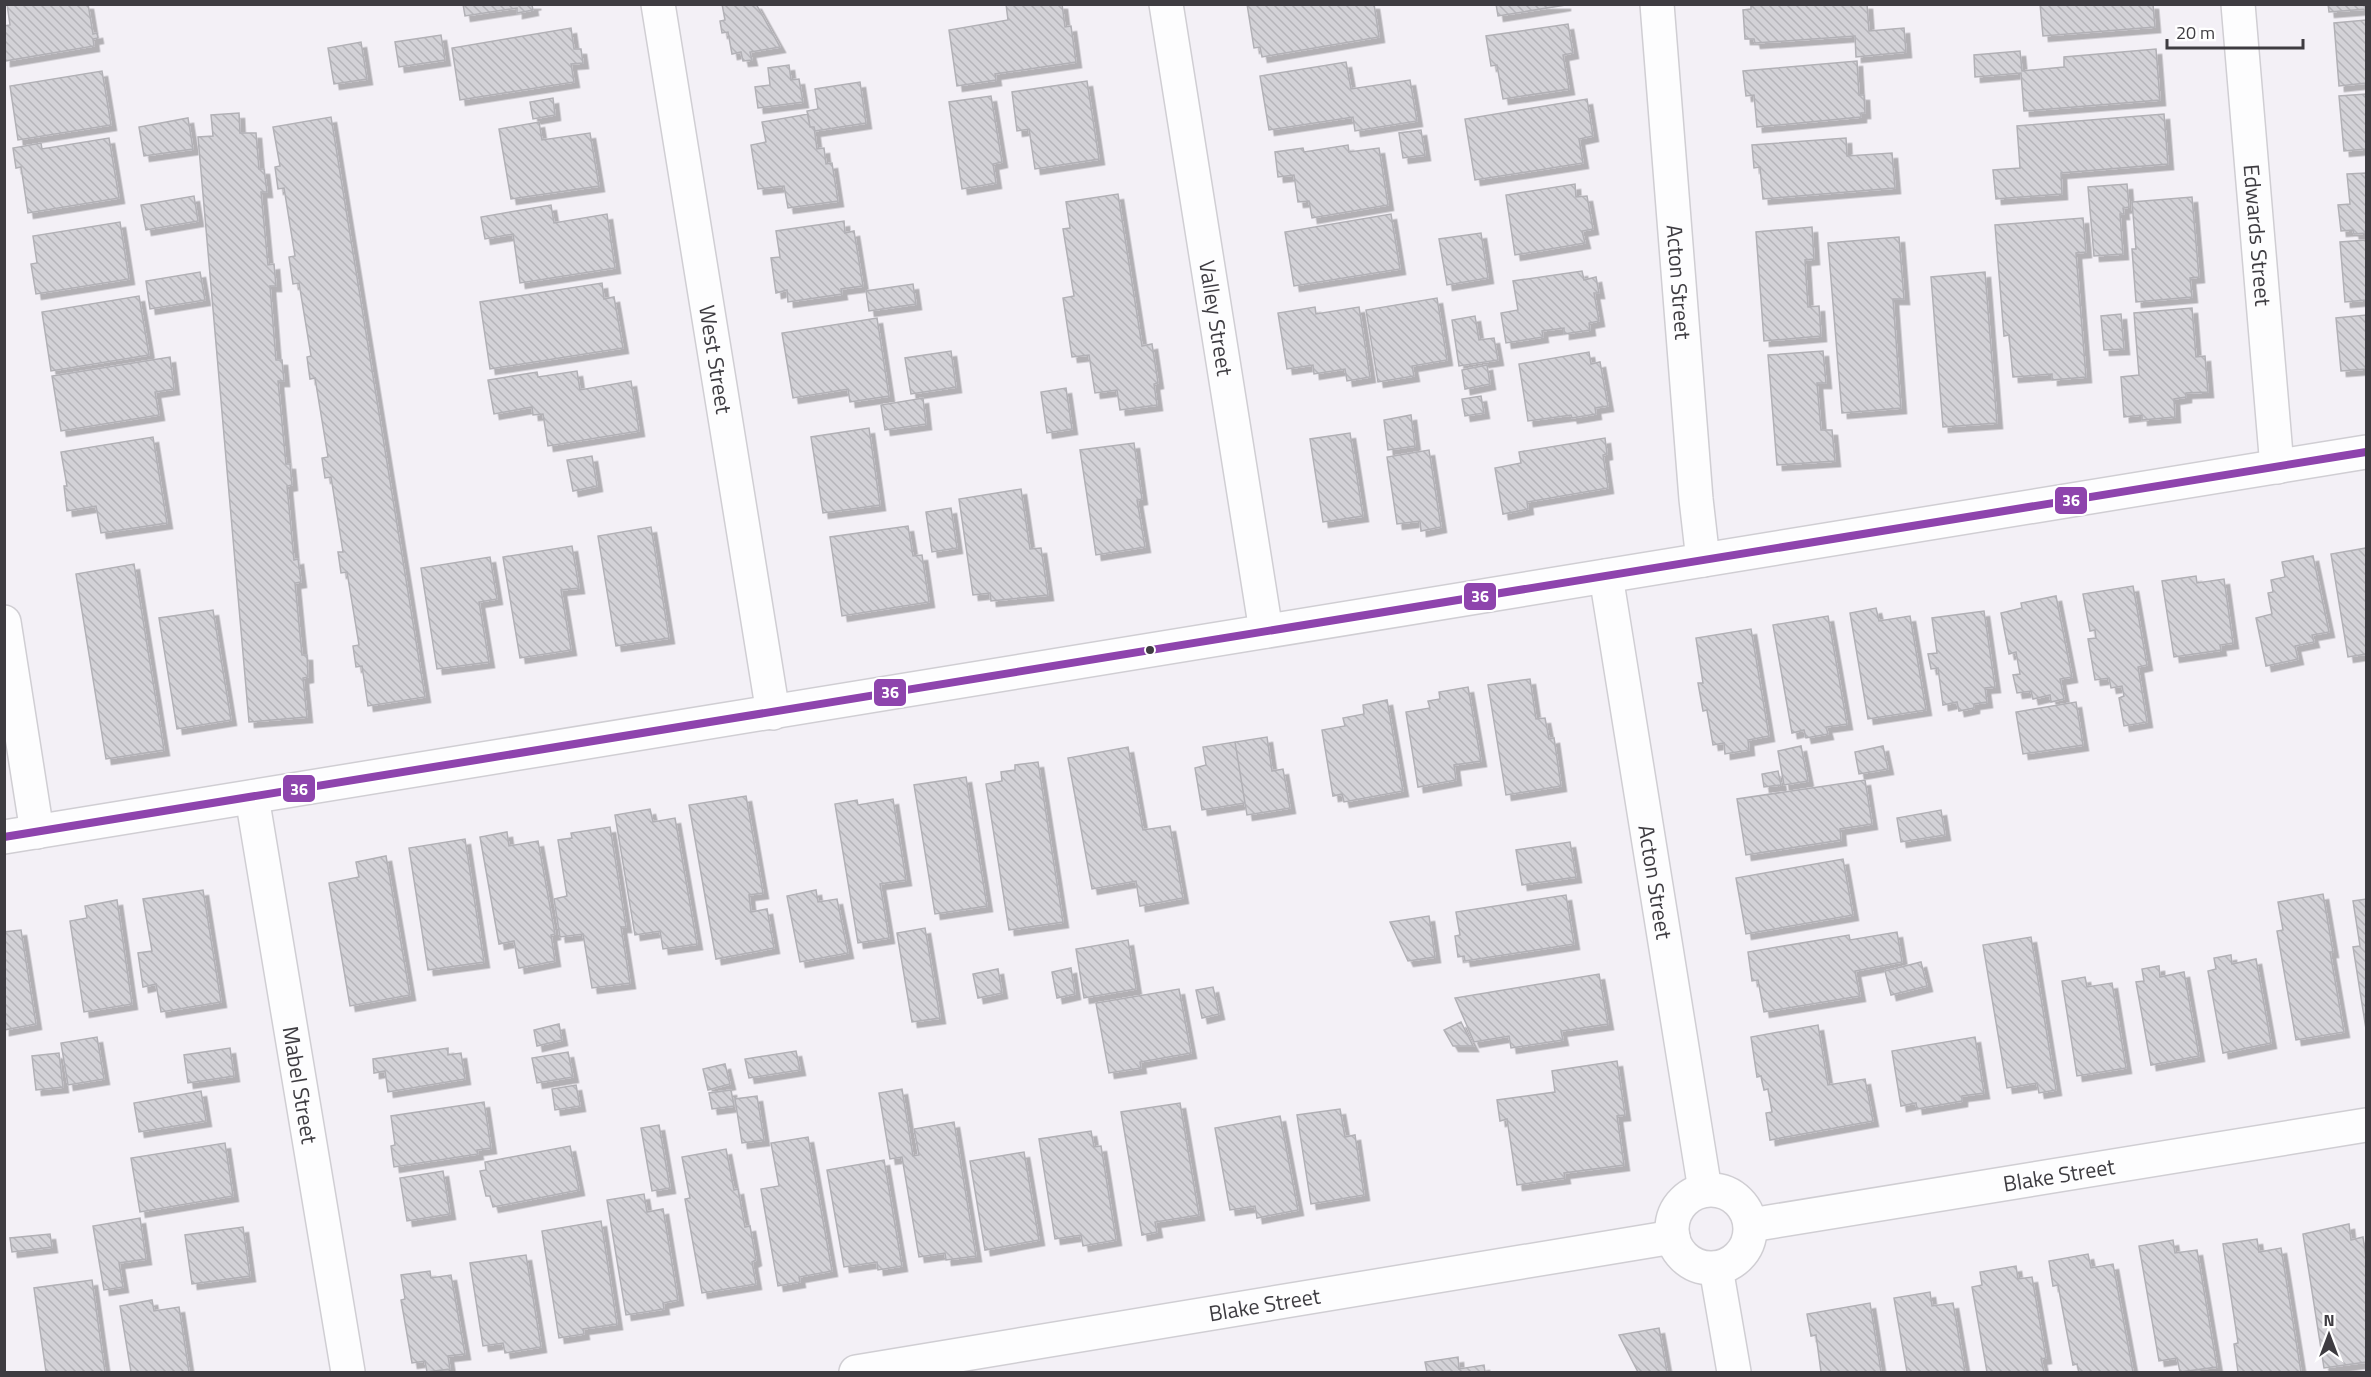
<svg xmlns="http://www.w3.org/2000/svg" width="2371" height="1377" viewBox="0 0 2371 1377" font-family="'Titillium Web',sans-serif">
<defs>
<pattern id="building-back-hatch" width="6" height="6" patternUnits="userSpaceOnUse" patternTransform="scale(1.5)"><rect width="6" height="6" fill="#d3d2d7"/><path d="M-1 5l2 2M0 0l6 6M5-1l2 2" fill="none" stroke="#b6b5ba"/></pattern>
<filter id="shadow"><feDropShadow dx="5.5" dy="5.5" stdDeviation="0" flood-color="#0004"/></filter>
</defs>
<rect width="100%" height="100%" fill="#f3f0f6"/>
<!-- building -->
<path fill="url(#building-back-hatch)" stroke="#b2b1b6" stroke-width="1.5" filter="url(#shadow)" d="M7,4H88L93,34L97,33L98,38L93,39L94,46L5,61L4,26L10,25Z
M463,4H536L532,5L533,10L517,13V8L465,16Z
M722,4H756L780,47L750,52L752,60L743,61L741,52L732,54L728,32L722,33L720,21L725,20Z
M1006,4H1062L1065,27L1071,26L1076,62L995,74L996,80L957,86L949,30L1008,20Z
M1247,4H1374L1379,37L1262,57L1260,47L1254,48Z
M1496,4H1565V5L1498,16Z
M1751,4H1867L1869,31L1904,28L1906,52L1856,57L1855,36L1755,43L1754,39H1745L1743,10L1751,9Z
M2040,4H2153L2155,27L2043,36Z
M2328,4H2366V9L2329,12Z
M2366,20V83L2339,86L2334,23Z
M1568,24L1573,53L1563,55L1569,89L1503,99L1497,65L1491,66L1486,36Z
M571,28L574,49H581L583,63L571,64L574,82L460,100L452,48Z
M441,35L445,60L399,67L395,42Z
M361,42L367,79L334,84L328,48Z
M2156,49L2160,100L2024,111L2021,73L1975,77L1974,55L2020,51L2022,71L2064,67V57Z
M1857,61L1859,95H1864L1865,113H1861V117L1757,127L1754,95L1746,96L1743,71Z
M1346,62L1351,89L1410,80L1417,121L1355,131L1353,117L1269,130L1260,76Z
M789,65L791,80L799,79L803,102L758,108L755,87L770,85L768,68Z
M102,71L111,125L18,140L10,86Z
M1087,81L1099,159L1035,169L1029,129L1017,131L1012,92Z
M860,82L866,123L815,131L814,127H810L807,111L818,109L815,89Z
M2366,94V149L2344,151L2339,96Z
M991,96L1002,162L993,164L996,183L962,189L949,102Z
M553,98L555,115L533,119L530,102Z
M1587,99L1593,136L1579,139L1583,163L1475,180L1465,119Z
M239,113L240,133H256L259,169H264L267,192H261L268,265L274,264L276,286H270L276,360H282L284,381H278L286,464H290L292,485L287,486L294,560L298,559L301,582L295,583L302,655H307L308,677L303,678L307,717L249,722L198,137L213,136L211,115Z
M808,114L810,127H814L817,149L824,148L826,164L832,163L838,201L788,208L784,186L758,189L751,145L766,142L762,122Z
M2164,114L2168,164L2061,173L2062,194L1996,199L1993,170L2020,168L2017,126Z
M331,117L425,697L368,706L362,666L356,667L353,646L359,645L347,572L341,573L338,552H343L331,477L325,478L322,458L328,457L315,378L310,379L307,357L311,356L299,283L293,284L289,257L295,256L284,188L278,189L275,167L280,166L273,127Z
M188,118L193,149L144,156L139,127Z
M539,122L542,140L590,133L599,186L511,199L499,129Z
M1421,130L1425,155L1403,158L1399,133Z
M109,138L119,198L28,213L21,167L16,168L13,148L41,143L42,149Z
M1846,138L1847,156L1892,153L1895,188L1763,199L1760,167L1754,168L1752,145Z
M1348,145L1349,152L1379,148L1388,205L1312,218L1309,201L1298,202L1294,175L1278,177L1275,152L1303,148L1304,152Z
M2366,173V233L2354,234L2353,230L2341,231L2338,205L2350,204L2347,174Z
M1575,184L1576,197L1587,196L1593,229L1582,231L1585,243L1515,255L1506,195Z
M2127,184L2129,207L2123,208L2124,214H2120L2123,254L2094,256L2088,187Z
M1118,194L1142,346L1152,344L1158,383L1154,384L1157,405L1120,410L1117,390L1095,393L1089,355L1072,357L1063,298L1074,296L1063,229L1070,228L1066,202Z
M194,196L198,221L146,230L141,205Z
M2192,197L2199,277L2190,278L2192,297L2136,302L2132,249H2136L2132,202Z
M551,205L554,223L607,214L615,268L520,283L513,234L485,239L481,217Z
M1391,214L1400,269L1294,286L1285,232Z
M2083,218L2086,252L2076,253L2086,377L2052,380V374L2013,377L2009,335L2004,336L1995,225Z
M844,221L845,233L854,231L863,286L841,289L842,294L788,302L787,290L776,293L771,258L780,257L776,231Z
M120,222L129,279L36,294L31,264L37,263L33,236Z
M1812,227L1814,259L1805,260L1808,307L1819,306L1821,336L1764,341L1756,232Z
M1481,233L1488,278L1447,285L1439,239Z
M1899,237L1904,299H1893L1901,408L1842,413L1828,243Z
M2366,240V300L2345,302L2340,242Z
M1582,271L1584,280L1596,277L1599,293H1594L1599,321L1589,323L1590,330L1564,334V328L1542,331L1543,337L1506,343L1501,313L1518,310L1513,281Z
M200,272L205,300L150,309L146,281Z
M1985,272L1997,423L1943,427L1931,277Z
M602,283L604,299L614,297L623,348L490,369L480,302Z
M913,284L916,304L869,311L866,291Z
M139,296L149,355L51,371L42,312Z
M1437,298L1447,360L1412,366L1414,376L1378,382L1366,310Z
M1315,307L1316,314L1359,307L1370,377L1347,381L1345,369L1314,374L1313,365L1287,369L1278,313Z
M2192,308L2196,357L2205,356L2208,392L2186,393V397L2174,399L2175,417L2142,420V415L2124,417L2121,377L2139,375L2134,313Z
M2121,314L2124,349L2104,350L2101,316Z
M2366,315V369L2341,371L2336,318Z
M1475,316L1479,340L1494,338L1498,360L1459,366L1452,320Z
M877,318L889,396L850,402L848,389L793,398L782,333Z
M951,351L956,387L911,394L905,358Z
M1823,351L1826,383H1817L1821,430H1832L1835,461L1777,465L1768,355Z
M1589,352L1591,364L1600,362L1608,406L1595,408L1596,414L1572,418L1571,415L1528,421L1519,364Z
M170,357L174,389L155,392L159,415L61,431L52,376Z
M1487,365L1490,384L1465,389L1462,370Z
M577,371L580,390L631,381L639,431L548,446L543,414L533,415L532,407L494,414L488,380L537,372L538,377Z
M1066,388L1072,429L1047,433L1041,392Z
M1481,396L1484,413L1465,416L1462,399Z
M923,398L926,424L885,430L881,405Z
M1411,415L1415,446L1388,450L1384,420Z
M869,428L880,505L823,513L811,437Z
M1350,433L1363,516L1323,522L1310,439Z
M153,437L167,523L101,533L96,506L67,511L64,486H67L61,452Z
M1605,438L1607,454L1603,455L1608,488L1527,502L1528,509L1503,514L1495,468L1521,463L1519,452Z
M1134,443L1142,499L1137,500L1145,547L1096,555L1080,450Z
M1429,450L1441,527L1421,531L1420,521L1397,524L1387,457Z
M592,456L597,486L573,491L567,460Z
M1021,489L1030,549L1041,548L1048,595L991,601L990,593L973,595L959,499Z
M951,508L957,548L932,552L926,512Z
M908,526L913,556L922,555L929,602L842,616L830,537Z
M651,527L669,638L616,646L598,536Z
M572,546L579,588L561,590L571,650L520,658L503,557Z
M2366,548V654L2348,657L2331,554Z
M2313,556L2329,632L2312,635L2314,642L2295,646L2298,659L2266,666L2256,618L2272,614L2268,593L2273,592L2271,580L2285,577L2282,562Z
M490,557L497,599L479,602L489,662L437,669L421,568Z
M134,564L164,750L106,759L76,574Z
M2196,576L2197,583L2224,579L2233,643L2220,645L2221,650L2174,657L2162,581Z
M2133,586L2147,665L2138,667L2147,722L2124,726L2119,698L2124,696L2122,686L2111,688L2109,678L2095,680L2088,639L2096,638L2095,630L2090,631L2083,594Z
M2056,596L2072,677L2060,679L2064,699L2051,702L2050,695L2033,699L2031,691L2017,693L2013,675L2020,674L2016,652L2009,654L2001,613L2022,608L2021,603Z
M1876,608L1879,621L1910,616L1926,710L1868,719L1850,613Z
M213,610L231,720L177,729L159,618Z
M1984,611L1995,687L1985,688L1987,702L1974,704V708L1959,711L1957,702L1943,705L1938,668L1931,669L1928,654L1937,653L1932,618Z
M1828,616L1847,724L1826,727L1828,734L1806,738L1804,730L1792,733L1773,625Z
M1751,629L1769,736L1748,740L1749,750L1725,754L1724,743L1713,745L1707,710L1703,711L1698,683H1703L1696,638Z
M1530,679L1536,719L1545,718L1549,739L1554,738L1561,786L1506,795L1488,685Z
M1468,687L1481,761L1454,765L1456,780L1418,787L1406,712L1430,708L1428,701L1440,699L1439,692Z
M1387,700L1403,791L1344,802L1342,794L1333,796L1322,730L1345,726L1343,718L1364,714L1363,705Z
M2076,702L2083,745L2023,754L2016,712Z
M1267,737L1272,771L1283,769L1290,808L1247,815L1235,742Z
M1235,742L1245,803L1202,810L1195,768L1206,765L1203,747Z
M1801,746L1808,781L1784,785L1778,751Z
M1883,746L1888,769L1859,774L1855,752Z
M1128,747L1143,830L1170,826L1183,898L1140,906L1136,881L1092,889L1068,758Z
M1038,762L1063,922L1009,930L986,784L1002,781L1001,772L1015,770V765Z
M1778,771L1781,785L1764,787L1762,774Z
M966,777L987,906L935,914L914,785Z
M1865,780L1872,824L1840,829L1841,840L1746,855L1737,799Z
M746,796L763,893L749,895L751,912L767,909L774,948L716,959L689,805Z
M893,799L906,880L880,884L889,938L858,943L835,804L857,800L858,805Z
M650,809L653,822L675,818L697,944L663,949L660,931L635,935L615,815Z
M1941,810L1945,835L1901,842L1897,818Z
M610,827L626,927H621L630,983L592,988L583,934L560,937L554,899L567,896L558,840L572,838L571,833Z
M507,832L509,846L538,841L555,934L551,935L555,961L519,968L514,941L499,944L480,837Z
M465,839L484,962L428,970L409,848Z
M1570,842L1576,877L1522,885L1516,850Z
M386,856L410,995L350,1006L329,883L359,877L356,862Z
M1843,859L1853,915L1746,934L1736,878Z
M203,890L221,1002L161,1012L156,984L143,987L138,953L152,951L143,899Z
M816,890L818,902L837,899L848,953L800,962L787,896Z
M2323,894L2333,952H2330L2344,1032L2296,1040L2277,931L2283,930L2278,902Z
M1566,895L1574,944L1465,961L1464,956L1458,957L1455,936L1460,935L1456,912Z
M2366,899V1029L2353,947L2360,946L2353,901Z
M117,900L132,1004L84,1012L70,921L87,918L85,906Z
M1429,916L1435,957L1408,961L1390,922Z
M925,928L940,1018L912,1022L897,933Z
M21,930L36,1024L4,1030V932Z
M1897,932L1902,962L1855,971L1860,996L1764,1012L1758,980L1752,981L1748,952L1849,935L1850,940Z
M2031,937L2056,1090L2039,1093L2037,1083L2007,1088L1983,945Z
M1128,940L1136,989L1084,998L1076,949Z
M2231,955L2232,964L2256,959L2271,1043L2223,1053L2208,971L2216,969L2214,958Z
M1921,962L1927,986L1891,995L1885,971Z
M2159,966L2160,977L2184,972L2199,1056L2151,1065L2136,982L2144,981L2142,969Z
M1071,968L1075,994L1057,998L1052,972Z
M998,969L1002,993L978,998L973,974Z
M1599,974L1608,1024L1561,1031L1563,1040L1511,1048L1509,1036L1474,1042L1455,998Z
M2085,977L2087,987L2112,983L2126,1068L2077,1076L2062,981Z
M1213,987L1219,1014L1202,1018L1196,990Z
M1179,989L1191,1053L1140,1062L1141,1068L1109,1073L1096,1003Z
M1461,1022L1473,1046H1453L1444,1030Z
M559,1024L562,1040L537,1046L534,1030Z
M1818,1025L1828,1085L1865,1079L1873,1121L1770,1140L1766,1113L1772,1112L1768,1089L1764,1090L1761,1076L1757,1077L1751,1037Z
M97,1037L104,1079L68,1085L61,1043Z
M1975,1037L1984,1093L1962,1096V1101L1917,1109L1916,1103L1901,1106L1892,1051Z
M230,1048L234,1076L188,1083L184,1055Z
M448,1048V1055L461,1053L465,1079L388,1092L385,1071L374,1073L373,1059Z
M796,1051L800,1070L749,1078L745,1059Z
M568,1052L573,1077L537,1083L532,1058Z
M59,1053L63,1087L36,1090L32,1056Z
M1617,1061L1625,1115L1617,1116L1624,1165L1564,1173L1565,1178L1517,1185L1507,1119L1500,1121L1497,1100L1555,1092L1552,1071Z
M725,1064L730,1084L708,1090L703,1069Z
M576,1085L580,1106L555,1110L552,1089Z
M902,1089L913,1156L919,1155L914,1129L954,1122L976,1256L946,1260L945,1253L919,1257L902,1157L890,1159L879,1093Z
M731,1090L734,1106L712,1109L709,1093Z
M201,1091L206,1121L139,1132L134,1103Z
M757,1096L764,1140L742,1143L735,1099Z
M484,1102L491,1148L477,1150L478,1154L394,1167L391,1146L395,1145L391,1116Z
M1180,1103L1199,1215L1155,1222L1157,1232L1142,1235L1121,1112Z
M1340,1109L1345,1137L1355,1135L1364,1195L1311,1204L1297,1115Z
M1280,1116L1298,1210L1257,1218L1255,1206L1230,1210L1215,1128Z
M659,1125L670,1188L652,1191L641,1128Z
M1091,1131L1094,1147L1101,1146L1116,1240L1083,1246L1081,1235L1055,1239L1039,1139Z
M808,1137L832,1271L799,1277L800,1282L778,1286L761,1189L779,1186L771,1143Z
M225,1143L233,1196L140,1212L131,1158Z
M570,1146L579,1190L493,1207L490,1196H486L480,1171L486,1170L485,1162Z
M726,1149L734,1190L738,1189L745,1227L750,1226L756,1260L752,1262L756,1284L702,1293L685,1199L690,1198L682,1157Z
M1024,1152L1039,1240L985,1250L970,1161Z
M884,1160L902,1266L878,1270L877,1262L844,1267L827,1170Z
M443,1171L450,1214L407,1221L400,1178Z
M644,1194L647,1212L663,1209L678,1300L663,1303L664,1309L626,1315L607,1200Z
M140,1218L146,1259L119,1263L123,1287L104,1290L93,1226Z
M601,1221L617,1324L583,1329L584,1334L559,1338L542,1231Z
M2349,1224L2351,1240L2363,1237L2366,1257V1362L2324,1368L2303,1234Z
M243,1227L250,1276L192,1284L185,1235Z
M50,1234L52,1247L12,1252L10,1238Z
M2257,1239L2259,1252L2281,1248L2301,1372H2238L2234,1344L2238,1343L2223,1244Z
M2173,1240L2175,1253L2197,1250L2217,1367L2180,1372L2177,1358L2159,1361L2139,1246Z
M2088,1254L2091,1268L2113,1264L2133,1372H2079L2077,1364L2073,1365L2058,1285L2053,1286L2049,1261Z
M526,1255L541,1347L505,1353L503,1343L483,1346L470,1263Z
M2016,1266L2018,1279L2032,1277L2046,1358L2041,1359L2044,1372H1987L1972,1287L1982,1285L1980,1272Z
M430,1271L431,1278L451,1275L465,1354L448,1356L450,1369L427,1372L425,1361L412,1363L401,1300L405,1299L401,1275Z
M92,1280L105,1372H46L34,1288Z
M1930,1292L1932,1306L1953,1303L1965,1372H1907L1894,1298Z
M152,1300L154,1311L179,1307L189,1372H131L120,1306Z
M1870,1303L1881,1372H1821L1816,1335L1811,1336L1807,1314Z
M1659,1328L1667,1372H1638L1619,1335Z
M1458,1357L1459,1369L1484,1365L1485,1372H1427L1425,1362Z"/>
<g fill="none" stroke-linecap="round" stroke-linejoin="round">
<defs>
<g id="street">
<path id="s1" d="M658,4L773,713"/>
<path id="s2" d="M1166,4L1266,631"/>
<path id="s3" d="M1657,4L1696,499L1703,560"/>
<path id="s4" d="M2238,4L2277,467"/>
<path id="s5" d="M1606,576L1705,1190"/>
<path d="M4,622L37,832"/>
<path id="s6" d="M252,797L348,1372"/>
<circle cx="1711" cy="1229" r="39"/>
<path id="s7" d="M1751,1225L2366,1125"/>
<path d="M1716,1268L1734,1372"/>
<path id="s8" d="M856,1372L1673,1237"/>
</g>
<path id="secondary" d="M4,837L2366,452"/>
</defs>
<!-- street casing -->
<use href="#street" stroke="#d0ced3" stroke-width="36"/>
<!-- secondary casing -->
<use href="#secondary" stroke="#d0ced3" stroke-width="36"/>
<!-- street -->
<use href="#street" stroke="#fdfdfe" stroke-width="33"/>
<!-- secondary -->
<use href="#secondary" stroke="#fdfdfe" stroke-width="33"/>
<defs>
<path id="bus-1" d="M4,837L2366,452"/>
</defs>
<!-- bus-1 casing -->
<use href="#bus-1" stroke="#fff" stroke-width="12"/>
<!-- bus-1 -->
<use href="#bus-1" stroke="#8e44ad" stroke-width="8"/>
</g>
<!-- markers -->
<circle fill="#3e3c41" stroke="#fff" stroke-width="2" cx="1150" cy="650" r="5"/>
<g text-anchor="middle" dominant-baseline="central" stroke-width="6" stroke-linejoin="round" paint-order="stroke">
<!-- street labels -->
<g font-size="22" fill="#3e3c41" stroke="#fff">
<text stroke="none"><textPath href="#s4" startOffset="232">Edwards Street</textPath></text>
<text stroke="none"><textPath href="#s3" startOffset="279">Acton Street</textPath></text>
<text stroke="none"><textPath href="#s2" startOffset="318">Valley Street</textPath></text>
<text stroke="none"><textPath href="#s1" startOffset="360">West Street</textPath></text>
<text stroke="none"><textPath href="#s5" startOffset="310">Acton Street</textPath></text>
<text stroke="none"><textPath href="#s6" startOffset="292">Mabel Street</textPath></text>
<text stroke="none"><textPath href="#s7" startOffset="312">Blake Street</textPath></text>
<text stroke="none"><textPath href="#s8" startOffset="414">Blake Street</textPath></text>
</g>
</g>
<g stroke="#fff" stroke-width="2">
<rect x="2054" y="486" width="34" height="29" rx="6" fill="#8e44ad"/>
<rect x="1463" y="582" width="34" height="29" rx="6" fill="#8e44ad"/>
<rect x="873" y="678" width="34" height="29" rx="6" fill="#8e44ad"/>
<rect x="282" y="774" width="34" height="29" rx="6" fill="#8e44ad"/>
</g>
<g font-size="16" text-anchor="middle" font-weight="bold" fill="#fff">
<text x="2071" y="506">36</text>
<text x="1480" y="602">36</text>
<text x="890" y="698">36</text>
<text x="299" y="795">36</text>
</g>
<!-- border -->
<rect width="2371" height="1377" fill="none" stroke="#3e3c41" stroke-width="12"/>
<!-- north arrow -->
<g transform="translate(2329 1335)" stroke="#ffffff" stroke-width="4.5" paint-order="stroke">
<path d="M0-4.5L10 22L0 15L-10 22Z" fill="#3e3c41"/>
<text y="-9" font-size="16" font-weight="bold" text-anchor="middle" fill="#3e3c41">N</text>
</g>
<!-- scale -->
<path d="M2167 39v9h136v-9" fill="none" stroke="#3e3c41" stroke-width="3"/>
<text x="2176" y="39" font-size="18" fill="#3e3c41" stroke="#ffffff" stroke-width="4.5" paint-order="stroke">20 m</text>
</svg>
